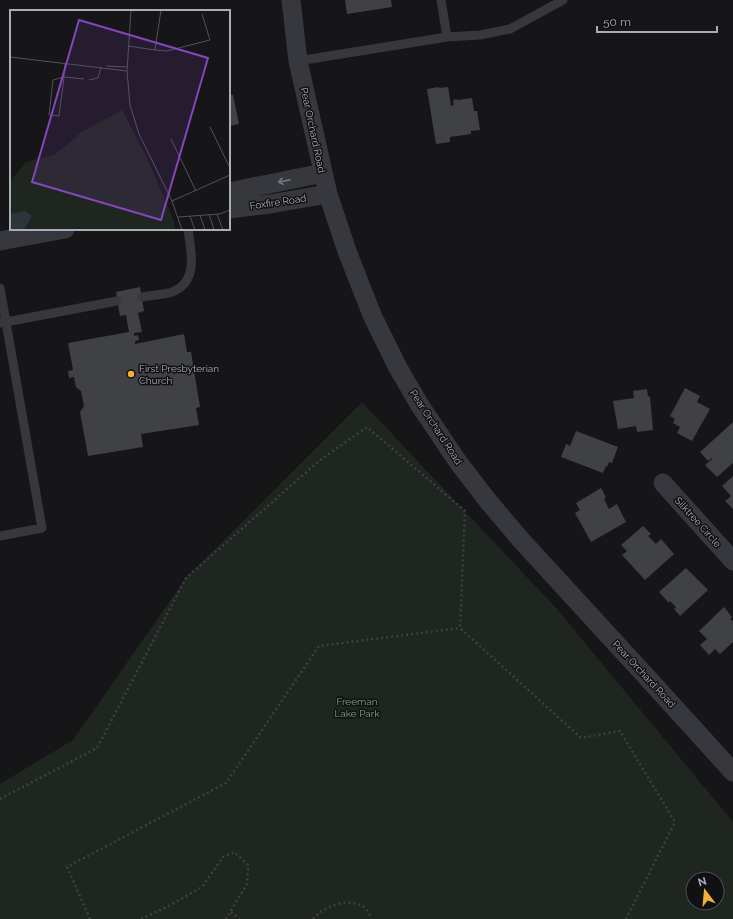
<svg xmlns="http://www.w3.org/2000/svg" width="733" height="919" viewBox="0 0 733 919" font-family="Raleway,sans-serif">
<rect width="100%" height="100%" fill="#161618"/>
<!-- green -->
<path fill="#1e261f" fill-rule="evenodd" d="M362,402L557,609L733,822V919H0V784L73,740L186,578ZM693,879H717V903H693Z"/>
<!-- building -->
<path fill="#404145" d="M345,0H391L392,7L347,14Z
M439,87V88L448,87L451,106L454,105L453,100L457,99V100L472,98L474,111H477L480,130L471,131V134L450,137V142L436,144L427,89Z
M229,95H233L239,124L229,126Z
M140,287L144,311L138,313L142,332L134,333V336L138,335L139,340L135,341V344L184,334L187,352H191L200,407L196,408L199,425L141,434L143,447L88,456L80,412L84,406L81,391L76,387L74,377L69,378L68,371L73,370L68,343L129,332L126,315L120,316L116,292Z
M685,388L700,396L697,402L710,409L692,441L677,433L680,427L673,423L675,419L670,416Z
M647,389L648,397L650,396L653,430L637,432L636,426L618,429L613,401L634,398L633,391Z
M733,422V463L717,477L705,465L712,459L711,458L708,461L700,452Z
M576,431L618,447L612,463L609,462L607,467L606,466L603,473L561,457L566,444L570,446Z
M733,476V509L725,501L731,496L722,486Z
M601,488L606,497L604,499L609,509L617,504L626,522L591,542L575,513L580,510L576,503Z
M643,526L651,534L648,536L656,544L661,539L674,554L645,580L622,555L627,551L621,545Z
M686,568L708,590L680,616L674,609L676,607L670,601L669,603L659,592Z
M724,607L732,617L730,619L732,621L733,620V642L720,654L715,649L709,655L700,645L707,639L699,631Z"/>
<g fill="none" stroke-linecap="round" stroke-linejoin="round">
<!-- path -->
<path stroke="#3d3f44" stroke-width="2.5" stroke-dasharray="2 3" stroke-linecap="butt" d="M0,799L97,748L186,578L319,461L367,427L465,511L460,628L581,738L620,731L675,822L626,919
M231,912L240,919
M90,919L67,867L226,783L319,646L460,628
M141,919L169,906L202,887L223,857L234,852L248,865L247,884L226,919
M313,919C326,903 365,892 371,919"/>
<!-- service -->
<path stroke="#37383d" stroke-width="9" d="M447,37L480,35L510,29L563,0
M298,61L447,37L441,0
M0,288L42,528L0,536
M142,297C151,295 163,295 172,292C199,282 191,251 188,229
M0,323L117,301"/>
<!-- minor -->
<path stroke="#37383d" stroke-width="19" d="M291,0L298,61L328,194L347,251L372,315L397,366L419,404L458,462L488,501L521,540L654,685L733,772
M229,192L323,173
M229,209L270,204L328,194
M0,241L65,229
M663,483L733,561"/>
</g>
<!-- one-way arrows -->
<defs><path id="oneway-shaft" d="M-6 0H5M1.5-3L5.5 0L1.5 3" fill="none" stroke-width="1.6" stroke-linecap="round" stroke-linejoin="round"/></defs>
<use stroke="#757881" href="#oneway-shaft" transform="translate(284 181) rotate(169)"/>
<!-- markers -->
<circle fill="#f2b134" stroke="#111113" stroke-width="1.5" cx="131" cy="374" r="4"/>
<g text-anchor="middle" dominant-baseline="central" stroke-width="3" stroke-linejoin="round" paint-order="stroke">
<!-- street labels -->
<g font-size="10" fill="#a8adb8" stroke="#111113">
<text transform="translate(313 130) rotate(78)">Pear Orchard Road</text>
<text transform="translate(278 202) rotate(-8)">Foxfire Road</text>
<text transform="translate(436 427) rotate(57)">Pear Orchard Road</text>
<text transform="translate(698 522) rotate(48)">Silktree Circle</text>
<text transform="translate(644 674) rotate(47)">Pear Orchard Road</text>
</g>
<!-- poi labels -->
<g font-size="10" fill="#a8adb8" stroke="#111113" text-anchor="start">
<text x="139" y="368">First Presbyterian<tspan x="139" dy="12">Church</tspan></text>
</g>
<!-- park labels -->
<g font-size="10" fill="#7fa381" stroke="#111113">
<text x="357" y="701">Freeman<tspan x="357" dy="12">Lake Park</tspan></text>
</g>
</g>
<!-- overview -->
<g transform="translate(10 10)">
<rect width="220" height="220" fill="#161618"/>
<path d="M112,100L136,146L164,211L165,220H0V172L16,152L44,145L72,122Z" fill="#1e261f"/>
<path d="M15,201L22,206L14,220H0V204Z" fill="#2c353c"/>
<path fill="none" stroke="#505258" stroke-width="1" d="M121,0L117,61L120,95L129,124L162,191L172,220M118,36L145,40L151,0M145,40L157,41L200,30L192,4M0,47L117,61M55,53L54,67L43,70L39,105L49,106L54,67L74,69M96,56L117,57M79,70L88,68L91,57M200,117L220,158M161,129L186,181M162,191L220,165M199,204L204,220M207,204L213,220M190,205L195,220M180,206L185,220M168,207L210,204L220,200"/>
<path fill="#8446be" fill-opacity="0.15" stroke="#8446be" stroke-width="2" d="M69,10L198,48L151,210L22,172Z"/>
<rect width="220" height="220" fill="none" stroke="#a8adb8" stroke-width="2"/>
</g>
<!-- north arrow -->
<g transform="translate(705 891) rotate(344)"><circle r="19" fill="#111113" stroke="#4d4f55"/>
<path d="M0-3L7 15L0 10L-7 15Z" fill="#f2b134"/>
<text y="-6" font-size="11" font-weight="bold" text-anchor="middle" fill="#a8adb8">N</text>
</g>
<!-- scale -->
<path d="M597 26v6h120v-6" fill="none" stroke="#a8adb8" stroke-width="2"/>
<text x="603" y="26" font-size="12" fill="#a8adb8" stroke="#111113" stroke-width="3" paint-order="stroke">50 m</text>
</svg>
